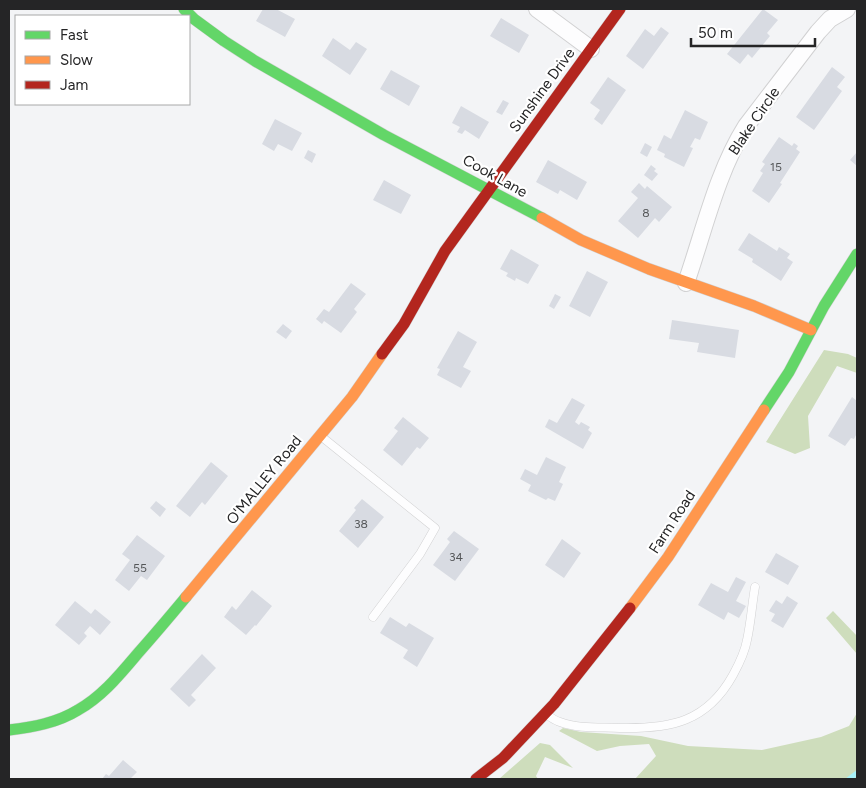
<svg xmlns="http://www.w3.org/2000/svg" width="866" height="788" viewBox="0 0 866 788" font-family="Figtree,sans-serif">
<rect width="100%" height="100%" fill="#f3f4f6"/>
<!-- green -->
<path fill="#ceddbc" d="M824,350L848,354L857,358V373L837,366L808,416L810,448L795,454L766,442Z
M833,611L857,636V654L826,618Z
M857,713V779H635L656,756L649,744L620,746L597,751L559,731L563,728L581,732L641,736L688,746L762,750L821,737L849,726Z
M540,743L550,745L573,768L545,757L536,776L538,779H499Z"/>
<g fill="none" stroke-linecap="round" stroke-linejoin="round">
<!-- stream -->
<path stroke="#a8f1f8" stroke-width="5" d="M849,779L857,773"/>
</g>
<!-- building -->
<path fill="#d8dbe2" d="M263,9H276L295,19L285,37L256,21Z
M763,9L778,20L767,33L770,36L752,58L748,54L740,64L727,54Z
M501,18L529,35L519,53L490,36Z
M661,27L669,33L643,69L626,56L645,29L654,36Z
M333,38L350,50L356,42L367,49L350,75L322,56Z
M832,67L845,77L837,87L842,91L814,130L796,117Z
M391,70L420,86L409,106L380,89Z
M608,77L626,90L602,125L594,119L600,110L590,103Z
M503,100L509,103L502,115L496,112Z
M461,106L489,122L479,139L465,130L462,134L457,132L460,127L452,123Z
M685,110L708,122L700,140L695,138L690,147L693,148L684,167L664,157L665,154L657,150L664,135L671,139Z
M275,119L302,133L292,151L278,144L274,151L262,144Z
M779,137L792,146L794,143L798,146L796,149L800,152L780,183L782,184L769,203L752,191L763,173L760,171L765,164L762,162Z
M645,143L652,147L647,157L640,153Z
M308,150L316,154L312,163L304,158Z
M857,152V166L850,160Z
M548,160L587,182L577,200L560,190L558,194L536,182Z
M651,165L656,169L654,171L658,174L652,181L644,175Z
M384,180L411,195L401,214L373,200Z
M639,183L645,189L647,186L672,207L659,222L655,218L638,238L618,221L638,198L631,192Z
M749,233L777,251L779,247L790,254L787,258L793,262L781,281L752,262L753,259L738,250Z
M511,249L539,265L528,284L516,278L515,281L506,276L508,273L500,269Z
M587,271L608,282L590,317L569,306Z
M351,283L366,294L354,309L357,312L341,333L324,321L322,324L316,319L324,309L329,312Z
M555,294L561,297L554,309L549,306Z
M672,320L739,330L735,358L697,352L699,343L669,339Z
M283,324L292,331L286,339L276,332Z
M458,331L477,342L463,367L471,371L461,388L437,375L440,369L437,368Z
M852,397L857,401V433L854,439L851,438L845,446L828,436Z
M572,398L585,405L575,422L579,425L581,422L590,427L588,430L592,433L583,449L545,427L549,419L557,423Z
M403,417L429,438L420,449L417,447L402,466L383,450L398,431L394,428Z
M546,457L566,467L559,482L563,484L555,501L548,498L546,500L528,491L531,485L520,479L525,469L537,475Z
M211,462L228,476L205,505L202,502L190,517L176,506Z
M362,499L384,517L358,548L339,531L356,510L354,508Z
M156,501L166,509L160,517L150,508Z
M454,531L479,549L455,581L433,565L450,542L447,539Z
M137,535L165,556L147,580L141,576L129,591L115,580L130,560L122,554Z
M562,539L581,553L564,578L545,565Z
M776,553L799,566L788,585L765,572Z
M736,577L746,582L736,601L746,606L739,618L728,612L724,620L698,605L711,583L728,592Z
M252,590L272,606L256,626L255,625L246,635L224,617L232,606L236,610Z
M787,596L798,603L783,628L771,621L775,614L769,611L776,600L782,604Z
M75,601L91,614L95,609L111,622L100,635L90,626L84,633L87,636L79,645L55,625Z
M390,617L406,627L409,623L434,638L417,667L403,658L408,650L380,633Z
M202,654L216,668L191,695L196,700L189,707L170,689Z
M123,760L137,772L130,779H102L106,774L109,776Z"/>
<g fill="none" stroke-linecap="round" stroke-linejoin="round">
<defs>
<path id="lane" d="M322,437L435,528L420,554L373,617
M547,715C551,717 555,721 560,722C578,729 601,727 620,728C671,729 707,722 733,675C739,664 745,652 747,640C751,622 752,604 755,587"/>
<path id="street" d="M537,9L591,49
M686,283C704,231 717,172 746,126L818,32L830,19L847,9"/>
<path id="fast" d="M184,9L194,19L224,41L255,61L384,135L542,218
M764,410L789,372L824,306L857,254
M9,730C33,727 57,723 78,710C103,696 121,673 139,652C155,634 171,615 186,597"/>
<path id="slow" d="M542,218L581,240L649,269L754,306L811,330
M186,597L352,397L382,354
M630,608L668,557L764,410"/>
<path id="jam" d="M382,354L404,324L445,251L620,9
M476,779L503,758L554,704L630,608"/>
</defs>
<!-- lane casing -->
<use href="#lane" stroke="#d1d1d2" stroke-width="9"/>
<!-- street casing -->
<use href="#street" stroke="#d1d1d2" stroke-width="18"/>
<!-- fast casing -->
<use href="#fast" stroke="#d1d1d2" stroke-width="12"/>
<!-- slow casing -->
<use href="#slow" stroke="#d1d1d2" stroke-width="12"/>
<!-- jam casing -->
<use href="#jam" stroke="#d1d1d2" stroke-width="12"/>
<!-- lane -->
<use href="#lane" stroke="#fdfdfe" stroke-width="8"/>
<!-- street -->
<use href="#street" stroke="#fdfdfe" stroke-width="16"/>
<!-- fast -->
<use href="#fast" stroke="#63d668" stroke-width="11"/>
<!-- slow -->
<use href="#slow" stroke="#ff974d" stroke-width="11"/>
<!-- jam -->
<use href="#jam" stroke="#b3261e" stroke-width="11"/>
</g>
<g text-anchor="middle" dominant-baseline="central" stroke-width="4.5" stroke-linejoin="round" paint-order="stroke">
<!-- number labels -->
<g font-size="12" fill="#545658">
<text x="776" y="167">15</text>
<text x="646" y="213">8</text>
<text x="361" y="524">38</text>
<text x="456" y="557">34</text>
<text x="140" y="568">55</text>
</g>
<!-- street labels -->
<g font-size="15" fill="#252526" stroke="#fff">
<text transform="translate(542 90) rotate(-54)">Sunshine Drive</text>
<text transform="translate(754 121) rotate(-56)">Blake Circle</text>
<text transform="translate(495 176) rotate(29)">Cook Lane</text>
<text transform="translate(264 480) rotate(-51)">O'MALLEY Road</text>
<text transform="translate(672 522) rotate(-57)">Farm Road</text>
</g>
</g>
<!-- border -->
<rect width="866" height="788" fill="none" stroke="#252526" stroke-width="20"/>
<!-- legend -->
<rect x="15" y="15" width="175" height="90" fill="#ffffff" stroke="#a8a8a8"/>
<rect x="25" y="31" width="25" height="8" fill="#63d668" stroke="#a8a8a8"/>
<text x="60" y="40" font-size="15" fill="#252526">Fast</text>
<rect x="25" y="56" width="25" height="8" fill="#ff974d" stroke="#a8a8a8"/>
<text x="60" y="65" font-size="15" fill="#252526">Slow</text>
<rect x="25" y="81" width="25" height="8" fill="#b3261e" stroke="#a8a8a8"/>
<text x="60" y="90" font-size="15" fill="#252526">Jam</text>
<!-- scale -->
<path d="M691 38v8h124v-8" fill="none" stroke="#252526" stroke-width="2.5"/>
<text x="698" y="38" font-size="15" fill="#252526" stroke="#ffffff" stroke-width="4" paint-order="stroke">50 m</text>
</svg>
